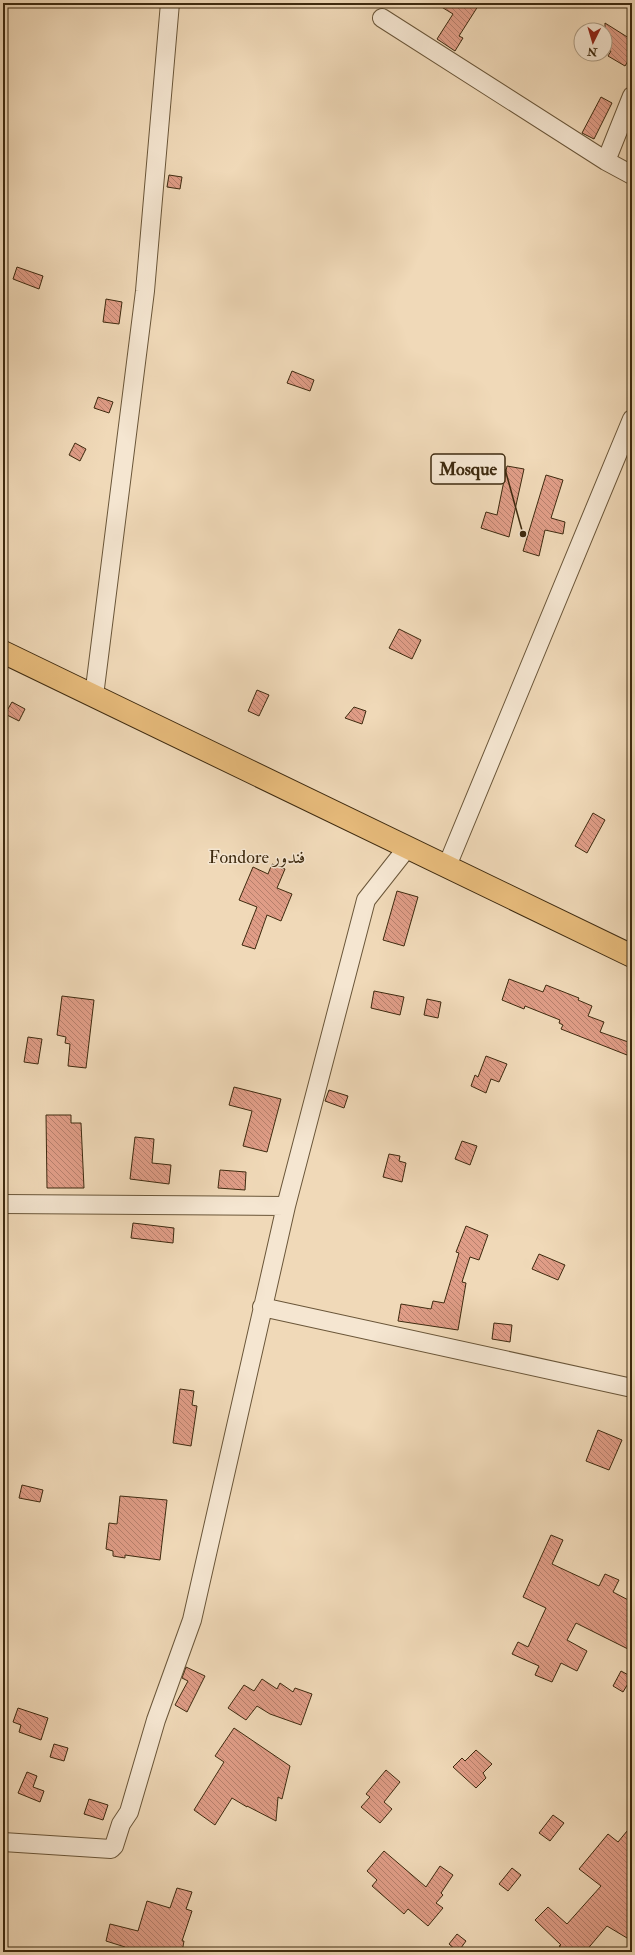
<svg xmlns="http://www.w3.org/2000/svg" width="635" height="1955" viewBox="0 0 635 1955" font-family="'IM FELL Double Pica',Amiri,serif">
<defs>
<pattern id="building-back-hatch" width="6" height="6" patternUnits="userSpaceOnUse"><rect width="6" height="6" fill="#e09d87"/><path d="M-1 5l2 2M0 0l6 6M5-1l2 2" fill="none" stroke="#b7806d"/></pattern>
</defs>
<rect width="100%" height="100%" fill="#f0d9b8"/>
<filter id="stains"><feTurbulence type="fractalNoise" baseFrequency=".005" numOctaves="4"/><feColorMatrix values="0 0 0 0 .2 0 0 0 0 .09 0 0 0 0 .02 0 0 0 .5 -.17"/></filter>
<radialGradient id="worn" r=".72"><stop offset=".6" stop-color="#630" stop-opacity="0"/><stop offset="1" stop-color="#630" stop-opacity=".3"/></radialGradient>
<!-- building -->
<path fill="url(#building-back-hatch)" stroke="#3e2a0f" d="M435,3H480L459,36L463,38L455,51L437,39L453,14Z
M605,23L632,40V55L625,66L608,56L611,51L605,48Z
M601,97L612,103L594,139L582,133Z
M169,175L182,177L180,189L167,187Z
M17,267L43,276L39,289L13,279Z
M106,299L122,302L119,324L103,322Z
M292,371L314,380L310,391L287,383Z
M98,397L113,402L109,413L94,408Z
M75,443L86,449L80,461L69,455Z
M507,466L524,469L509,537L481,528L486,512L497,515Z
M546,475L563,480L551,518L565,522L563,534L545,530L539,556L523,551Z
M399,629L421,640L412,659L389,648Z
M257,690L269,695L259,716L248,711Z
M12,702L25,709L19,721L5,714Z
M354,707L366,711L362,724L345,718Z
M593,813L605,820L587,853L575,846Z
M272,864L285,869L277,888L292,894L281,921L267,915L255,949L242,945L257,907L239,900L253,867L268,874Z
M397,891L418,897L404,946L383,940Z
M509,979L543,992L546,985L579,998L578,1000L592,1006L588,1016L604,1022L600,1032L631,1043L627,1055L561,1029L563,1025L559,1023L560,1020L525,1006L524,1009L502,1000Z
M374,991L404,997L400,1015L371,1008Z
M62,996L94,1000L86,1068L68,1066L70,1044L65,1043L66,1037L57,1035Z
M427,999L441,1002L438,1018L424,1015Z
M28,1037L42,1039L38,1064L24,1062Z
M486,1056L507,1064L499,1082L491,1079L486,1093L471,1086L475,1075L478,1077Z
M234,1087L281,1099L267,1152L243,1146L252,1111L229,1105Z
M329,1090L348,1096L344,1108L325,1101Z
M46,1115H71V1123H81L84,1188H47Z
M135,1137L154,1139L152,1163L171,1165L169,1184L130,1179Z
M462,1141L477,1146L470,1165L455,1159Z
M389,1154L400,1156L399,1161L406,1163L402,1182L383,1177Z
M220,1170L246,1172L245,1190L218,1188Z
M133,1223L174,1228L173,1243L131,1238Z
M466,1226L488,1235L479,1260L470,1257L462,1282L466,1283L458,1330L398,1321L401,1304L431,1309L433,1301L444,1303L459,1253L456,1252Z
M539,1254L565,1265L558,1280L532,1269Z
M494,1323L512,1325L510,1342L492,1339Z
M180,1389L194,1391L192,1405L197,1406L191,1446L173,1443Z
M598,1430L622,1440L609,1470L586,1461Z
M22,1485L43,1490L40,1502L19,1498Z
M120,1496L167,1500L160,1560L125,1555V1558L113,1556V1551L106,1549L109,1523L117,1524Z
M551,1535L563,1540L552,1564L599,1586L605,1574L619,1580L613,1592L632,1602V1651L576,1623L567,1640L587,1651L577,1671L561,1663L552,1682L535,1675L539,1666L512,1654L518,1642L528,1647L546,1608L523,1597Z
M186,1667L205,1676L187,1712L175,1705L188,1681L182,1678Z
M621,1671L632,1677L623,1692L613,1686Z
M262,1679L277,1689L280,1683L293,1692L295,1688L312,1694L301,1725L270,1714L257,1706L246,1720L228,1708L244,1685L254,1691Z
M18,1708L48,1718L41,1740L19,1732L21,1725L13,1722Z
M234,1728L290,1766L282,1799L278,1797L276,1821L247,1806V1807L232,1798L215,1825L194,1810L224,1762L215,1756Z
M54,1744L68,1748L64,1761L50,1757Z
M476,1750L492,1764L483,1773L486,1778L476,1788L453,1767L462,1758L465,1761Z
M386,1770L400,1782L384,1802L392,1809L380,1823L361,1807L370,1797L366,1794Z
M27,1772L37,1776L33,1787L44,1791L40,1802L18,1793Z
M89,1799L108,1805L103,1820L84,1814Z
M553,1815L564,1823L550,1841L539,1833Z
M632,1825V1941L607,1926L585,1952H565L559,1946L561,1945L535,1920L548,1907L567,1924L601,1886L579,1869L608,1834L618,1842Z
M384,1851L426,1887L440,1866L453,1875L441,1893L443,1895L436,1903L443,1908L428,1926L408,1909L404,1914L372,1886L377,1880L367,1871Z
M512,1868L521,1875L508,1891L499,1884Z
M177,1888L192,1892L186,1909L192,1911L182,1941H184L182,1952H124L125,1947L106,1941L110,1924L138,1931L147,1901L170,1908Z
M457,1934L466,1941L458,1952L449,1944Z"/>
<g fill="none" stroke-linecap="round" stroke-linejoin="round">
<defs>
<path id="minor" d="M382,18L606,161L632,175
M606,161L632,96
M94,696L145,291L170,3
M447,866L632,419
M3,1204L286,1206
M262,1307L632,1388
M3,1842L111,1849L114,1846L121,1824L129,1812L156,1720L192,1620L286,1206L366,900L407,848"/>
<path id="major" d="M3,652L632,956"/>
</defs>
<!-- minor casing -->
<use href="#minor" stroke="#6a5639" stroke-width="20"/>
<!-- major casing -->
<use href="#major" stroke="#3e2a0f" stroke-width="24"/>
<!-- minor -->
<use href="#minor" stroke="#f5e6d1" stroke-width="18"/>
<!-- major -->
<use href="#major" stroke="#e8bc7c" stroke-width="22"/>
</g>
<g text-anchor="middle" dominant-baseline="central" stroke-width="3" stroke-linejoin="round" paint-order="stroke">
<!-- neighbourhood labels -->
<g font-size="18" fill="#3e2a0f" stroke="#f5e6d1">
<text x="257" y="857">Fondore فندور</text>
</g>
</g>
<!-- callouts -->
<path fill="none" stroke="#3e2a0f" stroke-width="1.5" d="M523 534L505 469"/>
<circle fill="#3e2a0f" stroke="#f5e6d1" stroke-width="1.5" cx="523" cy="534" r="4"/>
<rect fill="#f5e6d1" stroke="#3e2a0f" stroke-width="1.5" x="431" y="454" width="74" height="30" rx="4"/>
<g font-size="18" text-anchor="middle" font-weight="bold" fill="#3e2a0f">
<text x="468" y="475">Mosque</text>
</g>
<!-- margin -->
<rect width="635" height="1955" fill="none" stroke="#f0d9b8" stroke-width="16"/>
<rect x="4" y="4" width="627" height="1947" fill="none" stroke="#3e2a0f" stroke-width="2"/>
<rect x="8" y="8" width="619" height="1939" fill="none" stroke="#3e2a0f"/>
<!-- north arrow -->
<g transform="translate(593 42) rotate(185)"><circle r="19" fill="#f5e6d1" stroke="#ac9b83"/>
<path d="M0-3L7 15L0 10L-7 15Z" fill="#8f2418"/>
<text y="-6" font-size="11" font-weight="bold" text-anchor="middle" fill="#3e2a0f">N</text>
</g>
<rect width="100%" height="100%" filter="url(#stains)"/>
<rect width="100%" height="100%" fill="url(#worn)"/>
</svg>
